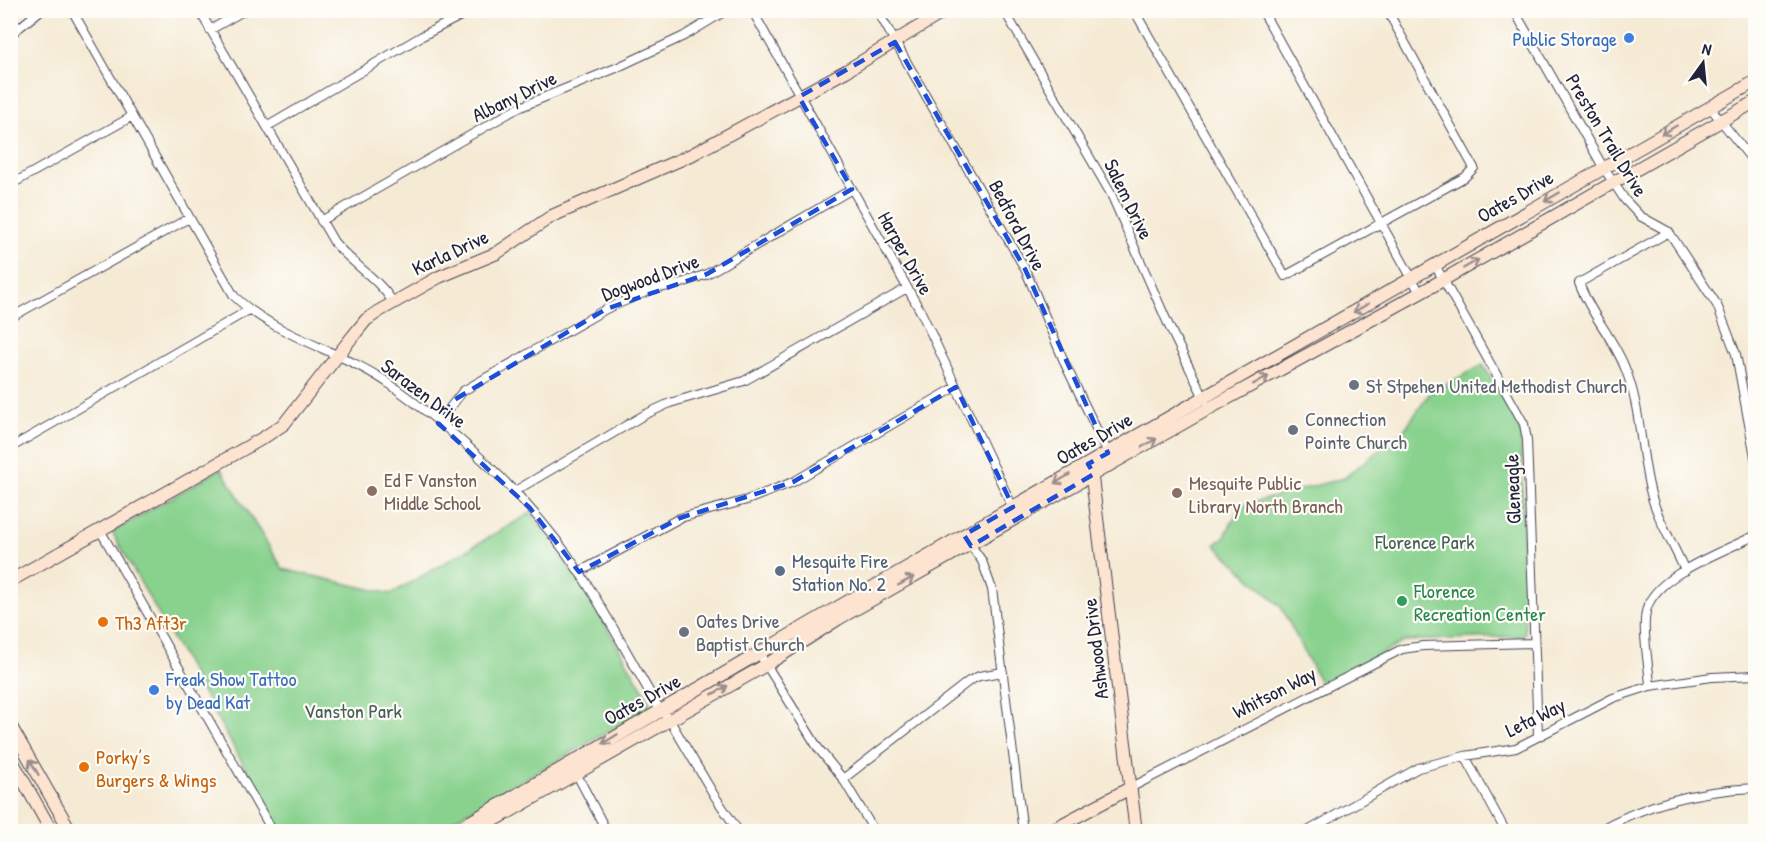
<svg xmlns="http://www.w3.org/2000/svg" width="1766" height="842" viewBox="0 0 1766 842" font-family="'Patrick Hand',sans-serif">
<rect width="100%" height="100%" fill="#fdfcf7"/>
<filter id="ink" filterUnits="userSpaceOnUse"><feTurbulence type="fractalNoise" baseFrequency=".0167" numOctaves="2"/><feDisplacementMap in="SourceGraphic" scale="12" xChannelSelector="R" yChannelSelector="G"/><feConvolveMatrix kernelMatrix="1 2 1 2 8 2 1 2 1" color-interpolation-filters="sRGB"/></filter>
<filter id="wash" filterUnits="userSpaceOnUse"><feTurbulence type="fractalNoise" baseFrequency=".008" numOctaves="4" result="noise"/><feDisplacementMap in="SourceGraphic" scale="24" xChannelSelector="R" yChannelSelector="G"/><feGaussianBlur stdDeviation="1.35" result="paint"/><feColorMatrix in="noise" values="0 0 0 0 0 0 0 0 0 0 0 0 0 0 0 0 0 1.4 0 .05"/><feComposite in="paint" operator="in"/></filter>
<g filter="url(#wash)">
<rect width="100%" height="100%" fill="#f5ead4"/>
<!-- green -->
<path fill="#89d28e" stroke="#567a64" stroke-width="1.5" d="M1483,365L1518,422L1521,434L1525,634L1522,636L1405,641L1322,686L1281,607L1215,545L1225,536L1240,506L1344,478L1404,430L1430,393Z
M221,469L283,569L391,594L531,513L584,588L649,700L650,708L434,831H281L112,532Z"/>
</g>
<g filter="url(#ink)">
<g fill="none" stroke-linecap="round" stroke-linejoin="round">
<defs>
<path id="street" d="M72,10L234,296C279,339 342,350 391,385C463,437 531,499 580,573C609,617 633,665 660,710L669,719L714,795L739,832
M199,10L334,242C352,264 377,277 393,302
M752,10L922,314L1014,510
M877,10L1025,269L1066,366L1109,455
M1004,10L1111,194L1169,326L1205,400
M1134,10L1285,276L1465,177L1474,168L1387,10
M1262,10L1420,293
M1514,10L1603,167L1625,200L1640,216L1669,232L1717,305L1736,354L1756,462
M210,30L245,10
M10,35L41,10
M1710,107L1756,165
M268,126L422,36L472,10
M10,185L131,117
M321,221L518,108L616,68L684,36L727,10
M1669,232L1579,283C1590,314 1613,337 1625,368C1641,407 1640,449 1650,490C1656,517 1674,545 1685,571
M1435,265L1524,424L1527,440L1538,735
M10,318L189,218
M438,423L463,391L606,309L653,289L679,284L707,274L852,189
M10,448L249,310
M515,491L644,415L670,403L744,381L907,288
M100,530L273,832
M967,540L982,561L992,589L1023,832
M579,572L680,518L747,500L793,482L956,387
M759,653L818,748L843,779L875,832
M1650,686C1649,665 1641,627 1647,608C1657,574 1725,551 1756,535
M1465,756L1506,832
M575,771L607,832
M843,779L969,681L979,676L1003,672
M1130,788L1402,649L1423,646L1534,643
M1306,832L1418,768L1465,756L1516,748L1613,698L1650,686L1712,677L1756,675
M1596,832C1646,803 1698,790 1756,788"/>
<path id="secondary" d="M1091,470L1136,832
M10,581L263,438L284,424L349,341L366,320L379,311L439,277L497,253L552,216L691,155L846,71L947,10
M10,725L71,832
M10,757L52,832
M453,832L833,610L1756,81
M474,832L766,665L838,619L1210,408L1420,293L1756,101
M1048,832L1130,788"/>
</defs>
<!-- street casing -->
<use href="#street" stroke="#424052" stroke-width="10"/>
<!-- secondary casing -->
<use href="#secondary" stroke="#424052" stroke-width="14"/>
<!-- street -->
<use href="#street" stroke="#fff" stroke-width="8"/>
<!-- secondary -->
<use href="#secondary" stroke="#fde4d0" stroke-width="12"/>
</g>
<!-- one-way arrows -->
<defs><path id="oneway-shaft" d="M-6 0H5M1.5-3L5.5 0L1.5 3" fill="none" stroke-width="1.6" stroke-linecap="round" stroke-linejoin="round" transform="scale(1.5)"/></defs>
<g stroke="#9a8d8d">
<use href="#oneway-shaft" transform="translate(1669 130) rotate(150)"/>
<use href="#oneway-shaft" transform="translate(1552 197) rotate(150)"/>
<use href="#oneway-shaft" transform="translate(1471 264) rotate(-30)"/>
<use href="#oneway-shaft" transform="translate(1361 308) rotate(150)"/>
<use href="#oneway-shaft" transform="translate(1261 380) rotate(-29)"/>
<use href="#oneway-shaft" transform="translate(1149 443) rotate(-30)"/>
<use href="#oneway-shaft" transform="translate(1062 479) rotate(150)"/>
<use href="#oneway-shaft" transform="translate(906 581) rotate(-29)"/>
<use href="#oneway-shaft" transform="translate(720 690) rotate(-29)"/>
<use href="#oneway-shaft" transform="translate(610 739) rotate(148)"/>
<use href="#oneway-shaft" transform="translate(34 767) rotate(-120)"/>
</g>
</g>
<!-- marked area -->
<path fill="none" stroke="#1d4ed8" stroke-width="4.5" stroke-dasharray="12 8" stroke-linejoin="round" d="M895,42L1025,269L1108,453L1088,464L1094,474L971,546L964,535L1013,507L956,387L793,482L680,518L579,572L530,508L438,423L454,400L606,309L707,274L852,189L799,97Z"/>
<!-- markers -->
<g fill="#3f7fe0" stroke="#fdfcf7" stroke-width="2">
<circle cx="1629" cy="38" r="6"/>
<circle cx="154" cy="690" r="6"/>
</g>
<g fill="#6b7280" stroke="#fdfcf7" stroke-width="2">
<circle cx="1354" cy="385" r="6"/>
<circle cx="1293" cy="430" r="6"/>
<circle cx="684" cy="632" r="6"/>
</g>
<g fill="#8d6e63" stroke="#fdfcf7" stroke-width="2">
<circle cx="372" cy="491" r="6"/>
<circle cx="1177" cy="493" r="6"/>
</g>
<circle fill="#5c6f8a" stroke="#fdfcf7" stroke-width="2" cx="780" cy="571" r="6"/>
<circle fill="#2e9e5b" stroke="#fdfcf7" stroke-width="2" cx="1402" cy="601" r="6"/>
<g fill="#e8710a" stroke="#fdfcf7" stroke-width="2">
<circle cx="103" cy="622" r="6"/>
<circle cx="84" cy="767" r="6"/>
</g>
<g text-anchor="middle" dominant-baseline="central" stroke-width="4.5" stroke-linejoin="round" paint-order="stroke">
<!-- shop labels -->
<g font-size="20" fill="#366cbe" stroke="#fdfcf7" text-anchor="end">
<text x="1617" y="38">Public Storage</text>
<text x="166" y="678" text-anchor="start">Freak Show Tattoo<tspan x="166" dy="23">by Dead Kat</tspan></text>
</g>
<!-- street labels -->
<g font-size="20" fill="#22223b" stroke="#fdfcf7">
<text transform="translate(514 96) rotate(-26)">Albany Drive</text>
<text transform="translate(1607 135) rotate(59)">Preston Trail Drive</text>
<text transform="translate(1515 196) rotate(-30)">Oates Drive</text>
<text transform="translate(1129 199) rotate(64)">Salem Drive</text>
<text transform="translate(1018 225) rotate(62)">Bedford Drive</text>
<text transform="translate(450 252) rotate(-25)">Karla Drive</text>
<text transform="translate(906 253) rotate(61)">Harper Drive</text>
<text transform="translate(650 277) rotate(-20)">Dogwood Drive</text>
<text transform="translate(424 393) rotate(37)">Sarazen Drive</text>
<text transform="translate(1094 438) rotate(-30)">Oates Drive</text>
<text transform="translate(1512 489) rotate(-92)">Gleneagle</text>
<text transform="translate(1095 649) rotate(-97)">Ashwood Drive</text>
<text transform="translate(1274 692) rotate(-27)">Whitson Way</text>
<text transform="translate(642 699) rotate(-29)">Oates Drive</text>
<text transform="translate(1535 717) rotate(-26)">Leta Way</text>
</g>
<!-- worship labels -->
<g font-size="20" fill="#5b616d" stroke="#fdfcf7" text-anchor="start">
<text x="1366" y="385">St Stpehen United Methodist Church</text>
<text x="1305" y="418">Connection<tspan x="1305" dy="23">Pointe Church</tspan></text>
<text x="696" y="620">Oates Drive<tspan x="696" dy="23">Baptist Church</tspan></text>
</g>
<!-- education labels -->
<g font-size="20" fill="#785e54" stroke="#fdfcf7" text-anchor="start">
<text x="384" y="479">Ed F Vanston<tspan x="384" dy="23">Middle School</tspan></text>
<text x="1189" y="482">Mesquite Public<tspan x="1189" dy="23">Library North Branch</tspan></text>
</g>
<!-- park labels -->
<g font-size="20" fill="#466058" stroke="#fdfcf7">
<text x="1425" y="541">Florence Park</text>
<text x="353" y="710">Vanston Park</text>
</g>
<!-- service labels -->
<g font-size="20" fill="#4e5e75" stroke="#fdfcf7" text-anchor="start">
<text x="792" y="560">Mesquite Fire<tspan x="792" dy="23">Station No. 2</tspan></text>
</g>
<!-- leisure labels -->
<g font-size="20" fill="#27864d" stroke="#fdfcf7" text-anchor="start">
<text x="1414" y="590">Florence<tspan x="1414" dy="23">Recreation Center</tspan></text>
</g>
<!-- food labels -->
<g font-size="20" fill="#c56008" stroke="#fdfcf7" text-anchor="start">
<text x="115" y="622">Th3 Aft3r</text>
<text x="96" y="756">Porky’s<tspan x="96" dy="23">Burgers &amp; Wings</tspan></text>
</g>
</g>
<!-- margin -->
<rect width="1766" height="842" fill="none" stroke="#fdfcf7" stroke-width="36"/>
<!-- north arrow -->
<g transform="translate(1703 63) rotate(15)" stroke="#fdfcf7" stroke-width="4.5" paint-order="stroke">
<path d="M0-4.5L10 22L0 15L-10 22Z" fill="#22223b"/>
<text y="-9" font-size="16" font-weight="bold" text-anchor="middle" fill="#22223b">N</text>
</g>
</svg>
